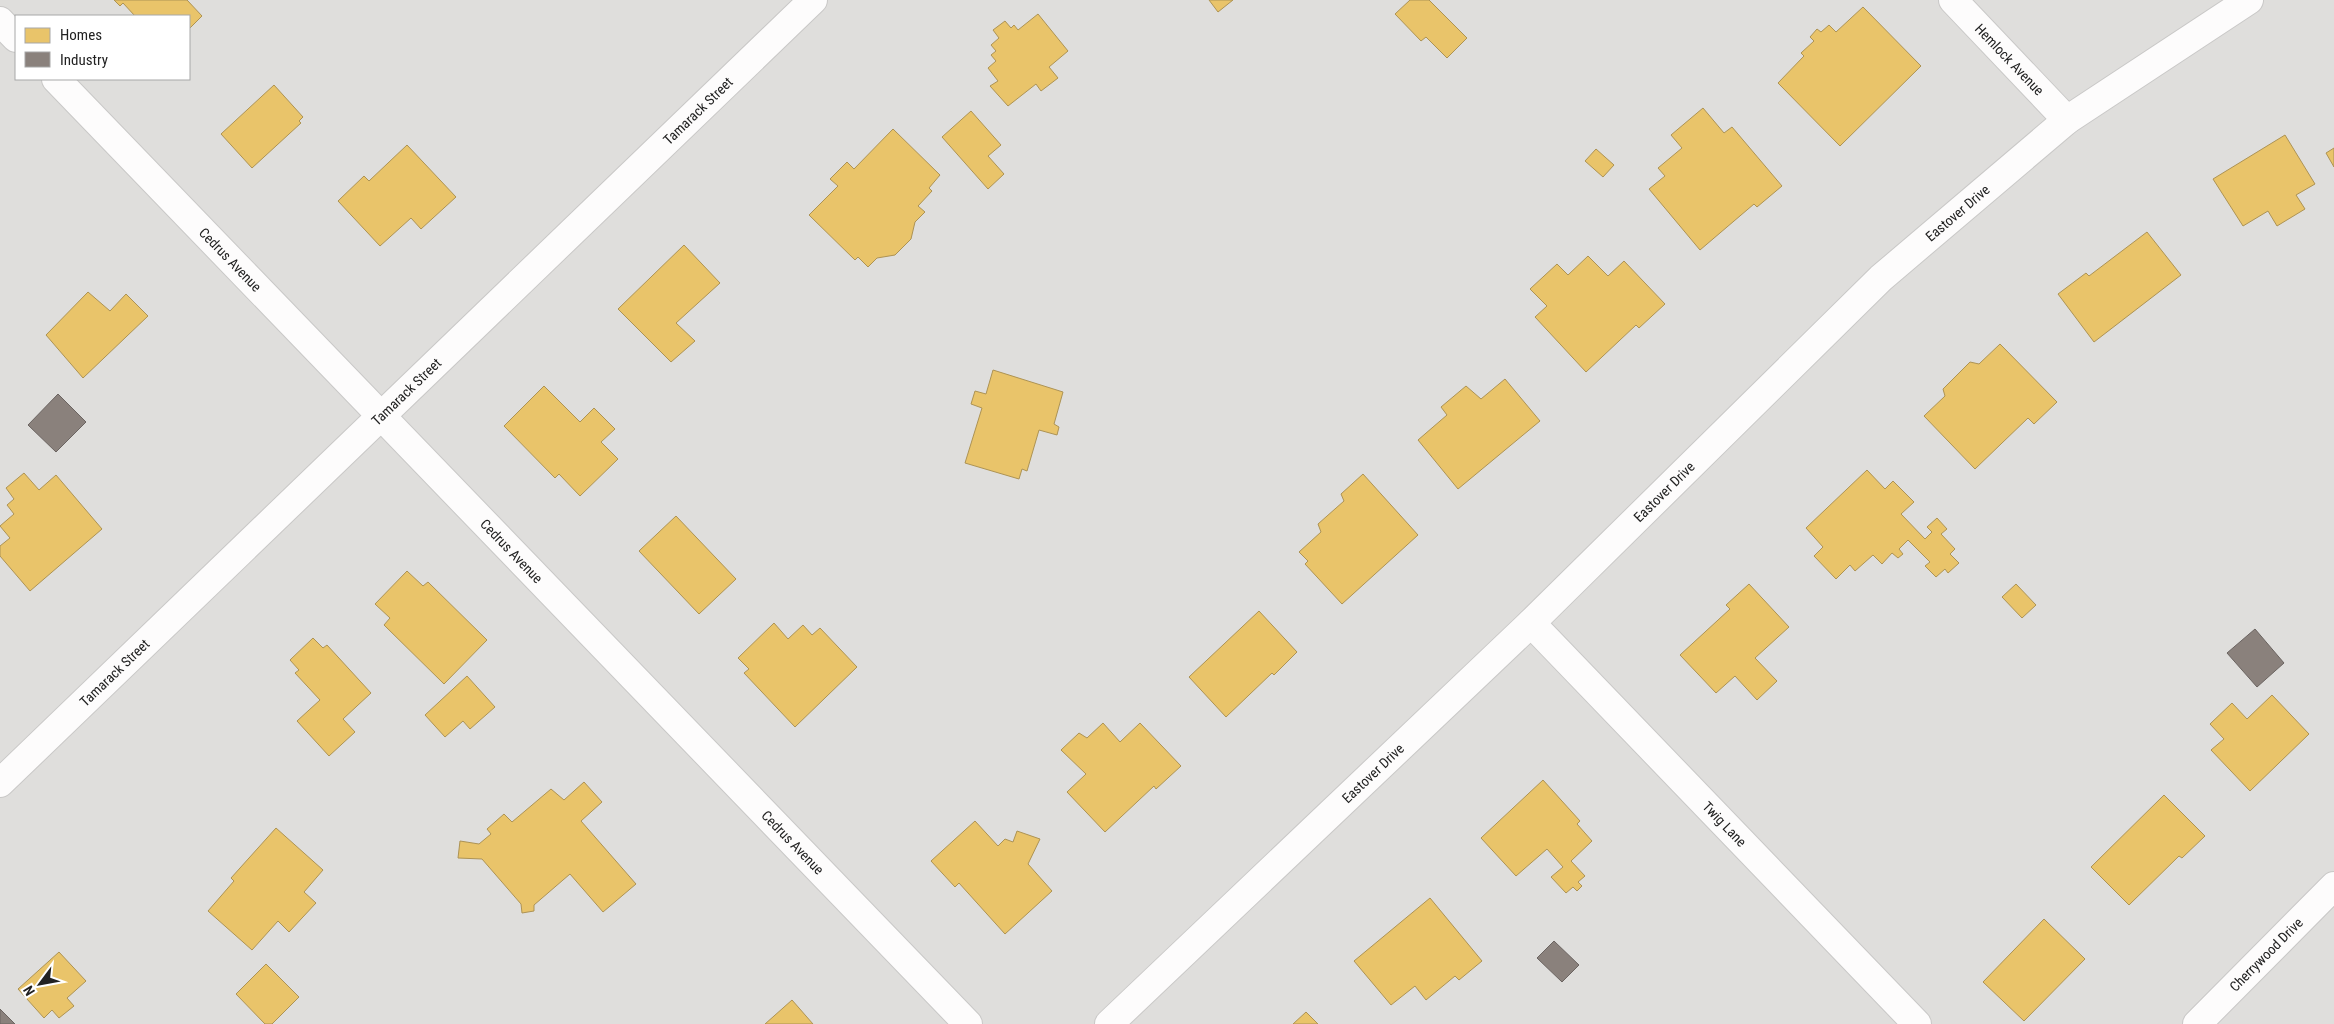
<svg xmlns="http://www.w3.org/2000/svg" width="2334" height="1024" viewBox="0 0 2334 1024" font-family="'Roboto Condensed',sans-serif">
<rect width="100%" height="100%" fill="#f0eeeb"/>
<!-- residential -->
<path fill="#dfdedc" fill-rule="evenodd" d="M0,0H2334V1024H0ZM16,16H189V79H16Z"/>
<!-- homes -->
<path fill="#e9c46a" stroke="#ad9354" d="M114,0H187L202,16L189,29V16H135L123,3L120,6Z
M1209,0H1233L1218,12Z
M1410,0H1429L1467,38L1447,58L1426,37L1421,41L1395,14Z
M1863,7L1921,66L1840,146L1778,83L1804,56L1801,53L1814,41L1810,37L1817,29L1821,32L1829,25L1836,32Z
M1038,14L1068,51L1049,67L1058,78L1041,91L1036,84L1008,106L990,86L998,81L988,68L996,61L991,55L996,51L991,45L999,38L993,30L1005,21L1011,28L1014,25L1018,30Z
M274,85L303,117L299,121L301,123L252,168L221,134Z
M1703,108L1724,133L1732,127L1782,186L1757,207L1754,204L1700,250L1649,189L1665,176L1658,168L1682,148L1671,135Z
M971,111L1001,145L988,156L1004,174L988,189L942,137Z
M893,129L940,175L929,188L932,191L918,206L925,212L915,222L911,239L895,255L877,258L868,267L858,257L855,260L809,215L838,186L830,179L847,162L854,169Z
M2285,135L2315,184L2296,195L2305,209L2277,226L2268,211L2243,226L2213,179Z
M407,145L456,197L421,229L411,218L380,246L338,201L364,176L369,181Z
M2334,148V167L2326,153Z
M1596,149L1614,165L1603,177L1585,161Z
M2147,232L2181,275L2094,342L2058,294L2086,273L2089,276Z
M684,245L720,283L676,323L695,341L671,362L618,309Z
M1588,256L1608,276L1624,261L1665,304L1639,328L1636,325L1586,372L1535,317L1547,306L1530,289L1557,264L1568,275Z
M88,292L110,311L126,294L148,316L83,378L46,335Z
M2000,344L2057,402L2034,424L2028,418L1975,469L1924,416L1945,396L1943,389L1970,362L1979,364Z
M993,370L1063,392L1054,424L1059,427L1057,435L1039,430L1027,471L1022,469L1019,479L965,463L982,408L971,404L975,391L986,394Z
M1505,379L1540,421L1458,489L1418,440L1447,415L1441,407L1466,386L1481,399Z
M544,386L580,422L594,408L615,429L601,442L618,459L580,496L559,474L555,478L504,426Z
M1867,470L1885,489L1893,481L1914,502L1901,514L1925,539L1932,532L1927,527L1937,518L1947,529L1941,534L1955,549L1950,554L1959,563L1948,573L1945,569L1936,577L1925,566L1930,562L1908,540L1899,549L1903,554L1898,558L1892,553L1882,564L1873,555L1855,571L1850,565L1836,579L1814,556L1823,547L1806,528Z
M24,473L39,490L56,475L102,529L30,591L0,556V546L10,538L0,526L14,514L7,505L14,499L6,488Z
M1363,474L1418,535L1342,604L1305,564L1308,561L1299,552L1321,532L1318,524L1344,501L1341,494Z
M676,516L736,579L699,614L639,551Z
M407,571L423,586L428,582L487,640L444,684L384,625L390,618L375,604Z
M1749,584L1789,627L1755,658L1777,681L1757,700L1735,676L1716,693L1680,655L1730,609L1726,605Z
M2016,584L2036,605L2022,618L2002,597Z
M1259,611L1297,652L1274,675L1272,673L1226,717L1189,677Z
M774,623L788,639L803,625L812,635L820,628L857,667L795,727L744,673L749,669L738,658Z
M313,638L323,648L327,645L371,693L343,719L355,732L329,756L297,721L320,700L295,673L299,670L290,660Z
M467,676L495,707L470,729L463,721L445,737L425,715Z
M2272,695L2309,734L2250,791L2211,750L2224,739L2210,724L2232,703L2247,719Z
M1103,723L1120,742L1140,723L1181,766L1156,789L1154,786L1105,832L1067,792L1086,774L1061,750L1079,733L1087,738Z
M1543,780L1580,821L1577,824L1592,841L1571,861L1585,876L1578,882L1582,886L1577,891L1573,887L1566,893L1551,877L1563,867L1547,849L1516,876L1481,838Z
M584,782L602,802L581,821L636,884L603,912L570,874L534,905V911L522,913L521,904L482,859L458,858L460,841L479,844L491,834L487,829L504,814L512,822L551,789L564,800Z
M2164,795L2205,836L2182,858L2179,856L2129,905L2091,867Z
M975,821L998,846L1005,839L1013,842L1017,831L1040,839L1028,864L1052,891L1005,934L959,883L955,887L931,861Z
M276,828L323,870L304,892L316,903L289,932L278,921L252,950L208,911L234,881L231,878Z
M1430,898L1482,961L1459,980L1455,976L1426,1000L1415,986L1391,1005L1354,961Z
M2044,919L2085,959L2024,1021L1983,982Z
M59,952L86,981L67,998L74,1006L59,1018L52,1010L44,1018L18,989Z
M266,964L299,997L272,1024H265L236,994Z
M792,1000L813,1024H765Z
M1306,1012L1318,1024H1293Z"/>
<!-- industry -->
<path fill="#8a817c" stroke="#6b6461" d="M58,394L86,422L56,452L28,425Z
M2255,629L2284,663L2257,687L2227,653Z
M1554,941L1579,965L1562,982L1537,958Z
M0,1009L15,1024H0Z"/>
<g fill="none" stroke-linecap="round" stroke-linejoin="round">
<defs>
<g id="minor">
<path id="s1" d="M1953,0L2067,120"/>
<path d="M0,21L16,38"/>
<path id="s2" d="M56,79L968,1024"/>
<path id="s3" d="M1531,623L1917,1024"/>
<path id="s4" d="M0,783L813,0"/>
<path id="s5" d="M1109,1024L1531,623L1881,278L2067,120L2249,0"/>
<path id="s6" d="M2197,1024L2334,886"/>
</g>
</defs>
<!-- minor casing -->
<use href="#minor" stroke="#c9c8c7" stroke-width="30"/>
<!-- minor -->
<use href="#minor" stroke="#fdfcfc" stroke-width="28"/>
</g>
<g text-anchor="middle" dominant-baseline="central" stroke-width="5" stroke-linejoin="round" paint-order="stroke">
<!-- street labels -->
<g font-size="14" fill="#222" stroke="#fff">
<text stroke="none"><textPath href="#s1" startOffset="82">Hemlock Avenue</textPath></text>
<text stroke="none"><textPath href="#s4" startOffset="969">Tamarack Street</textPath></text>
<text stroke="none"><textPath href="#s5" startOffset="1174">Eastover Drive</textPath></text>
<text stroke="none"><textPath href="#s2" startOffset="251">Cedrus Avenue</textPath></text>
<text stroke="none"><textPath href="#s4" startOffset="564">Tamarack Street</textPath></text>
<text stroke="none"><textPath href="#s5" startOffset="769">Eastover Drive</textPath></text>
<text stroke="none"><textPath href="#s2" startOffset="656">Cedrus Avenue</textPath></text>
<text stroke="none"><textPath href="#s4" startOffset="159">Tamarack Street</textPath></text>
<text stroke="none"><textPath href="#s5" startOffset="364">Eastover Drive</textPath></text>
<text stroke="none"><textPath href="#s3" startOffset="279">Twig Lane</textPath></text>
<text stroke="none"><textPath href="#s2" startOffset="1061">Cedrus Avenue</textPath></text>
<text stroke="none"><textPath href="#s6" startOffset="98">Cherrywood Drive</textPath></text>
</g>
</g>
<!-- legend -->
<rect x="15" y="15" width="175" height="65" fill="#ffffff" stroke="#a7a7a7"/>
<rect x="25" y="28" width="25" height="15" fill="#e9c46a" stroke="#a7a7a7"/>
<text x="60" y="40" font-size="15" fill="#222222">Homes</text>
<rect x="25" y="52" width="25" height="15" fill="#8a817c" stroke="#a7a7a7"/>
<text x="60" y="65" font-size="15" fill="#222222">Industry</text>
<!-- north arrow -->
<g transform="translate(40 984) rotate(238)" stroke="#ffffff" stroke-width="4" paint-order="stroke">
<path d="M0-4L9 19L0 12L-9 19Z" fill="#222222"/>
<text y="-8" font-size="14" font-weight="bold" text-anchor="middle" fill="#222222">N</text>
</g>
</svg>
